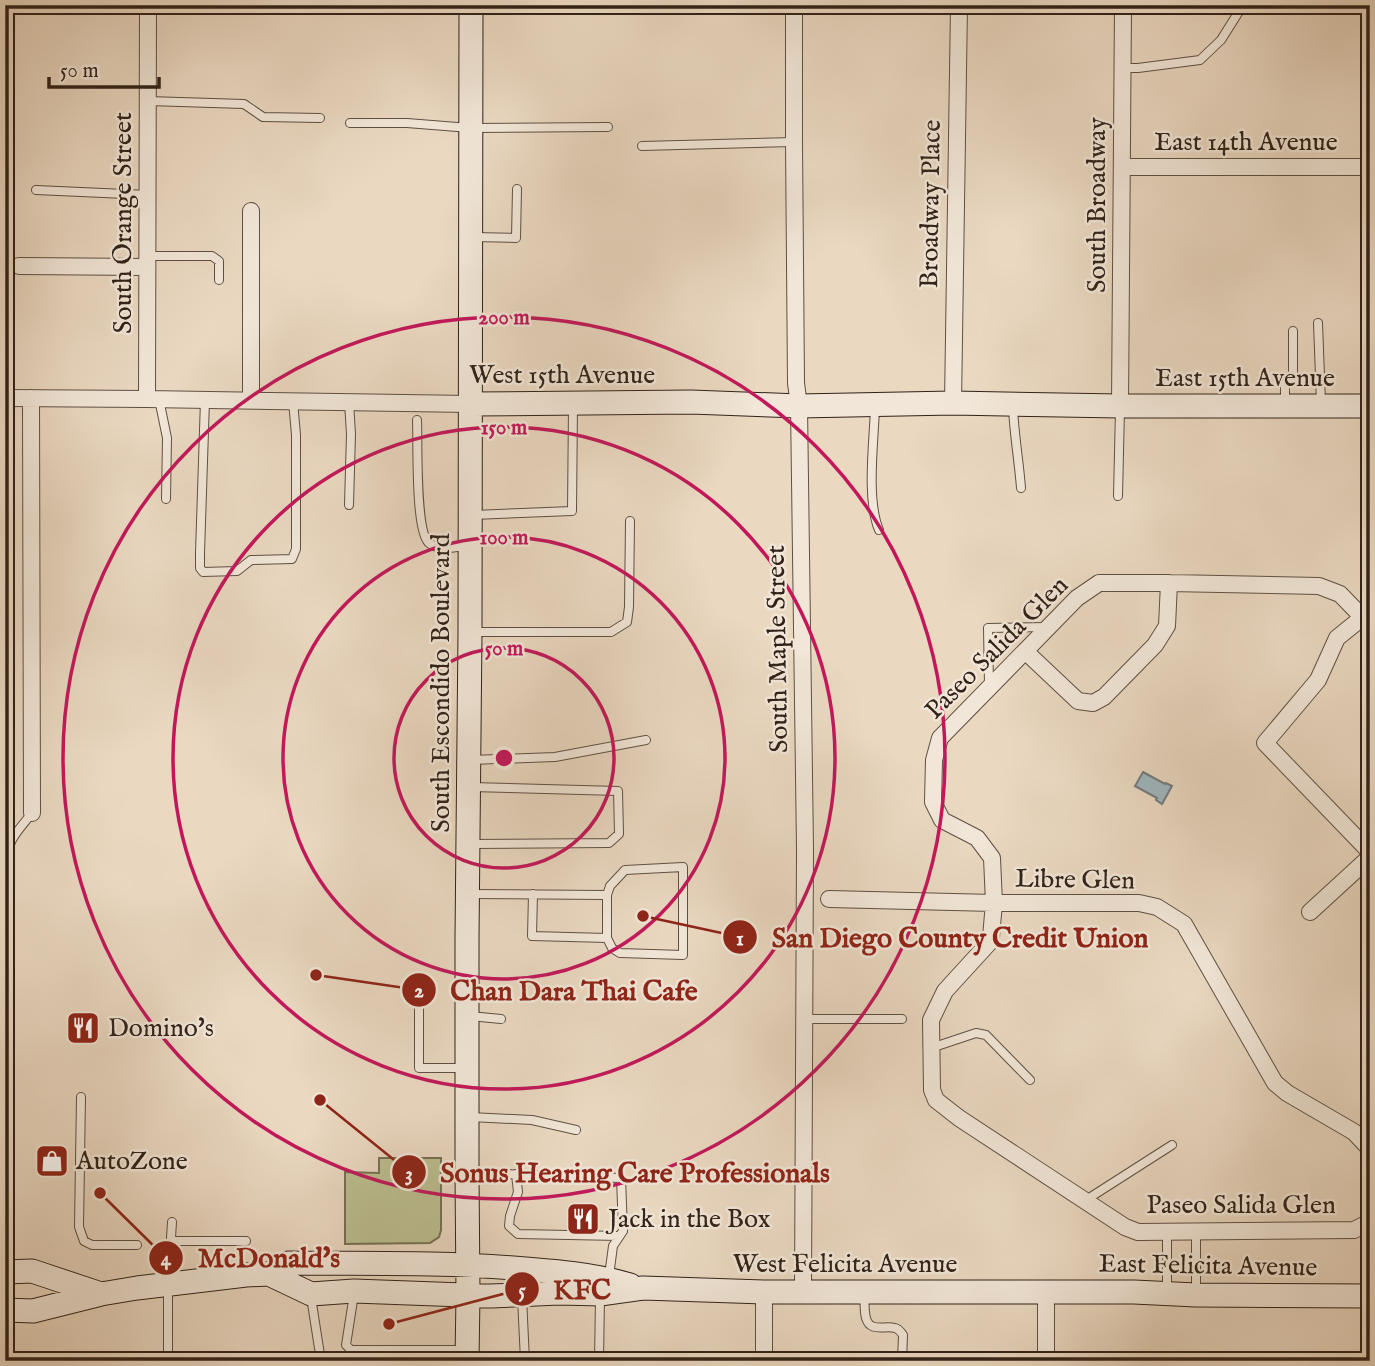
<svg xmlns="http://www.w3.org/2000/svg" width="1375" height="1366" viewBox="0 0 1375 1366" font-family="'IM FELL English',serif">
<rect width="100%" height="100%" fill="#ead8c1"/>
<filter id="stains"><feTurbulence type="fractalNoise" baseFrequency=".00286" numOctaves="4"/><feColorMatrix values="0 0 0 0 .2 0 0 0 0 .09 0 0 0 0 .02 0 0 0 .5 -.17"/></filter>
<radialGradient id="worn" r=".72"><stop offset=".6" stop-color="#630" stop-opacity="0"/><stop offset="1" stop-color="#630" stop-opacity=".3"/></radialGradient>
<!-- green -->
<path fill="#bbbe90" stroke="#767054" stroke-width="2" d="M379,1158H441V1230L439,1237L430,1243L345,1244V1172L379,1173Z"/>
<!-- water -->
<path fill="#9eb6bf" stroke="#727b7d" stroke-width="2" d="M1143,772L1165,784L1166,783L1172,786L1162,804L1156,800L1157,798L1135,786Z"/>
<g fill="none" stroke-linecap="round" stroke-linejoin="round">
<defs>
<path id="lane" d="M1218,5L1239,12
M1122,68H1138L1200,60L1221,40L1243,5
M148,101L244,104L263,117L320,118
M350,123H407L470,128L608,127
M642,146L794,142
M36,190L148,195
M473,237L516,238L517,189
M148,256H212L219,261V280
M1318,323L1321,403
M159,399L167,438L166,499
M205,400L200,553V568L203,572L237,571L251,560L292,559L296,549V435L293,401
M349,402L351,434L349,505
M1285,403V382L1293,375V331
M875,407C874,442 866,499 879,530
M1013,407C1014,434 1019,461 1021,488
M417,420C418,442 415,532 429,543C439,551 455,547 466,546
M1118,496L1120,409
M473,515L572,511L573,406
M473,632H611L627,622L629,607L630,521
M989,685L988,628L1047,627
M471,760L555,757L646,740
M469,844L609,843L619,834L618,791L471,787
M5,863C8,839 18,831 32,813
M470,894L607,895V938L532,936L533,894
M607,895L610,886L625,870L683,867V955L620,953L612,948L607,938
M5,919L6,984
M419,1009V1068H464
M470,1016L501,1019
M804,1019H902
M931,1048L976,1033L986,1035L1030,1080
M81,1097L79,1227L84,1241L92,1245H137
M470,1117L532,1120L576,1130
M470,1173L621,1178L623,1231L613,1246L609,1276
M516,1174L518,1192L510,1216L509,1226L518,1234L619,1236
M1086,1200L1172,1145
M1167,1231V1291
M171,1241H246
M1196,1292V1231
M354,1294L346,1345L351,1350H465
M864,1295C865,1302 864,1311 866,1318C870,1333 885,1325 895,1328C899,1329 901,1332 903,1335L902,1361
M311,1297L321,1361
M522,1297L525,1361
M168,1361V1285L172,1222
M599,1361L600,1297"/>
<path id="street" d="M794,5V142L796,383L799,406L805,849L803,1292
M1122,167H1370
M251,211V400
M19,266L147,267
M5,398L147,399L470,404
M31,398L32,813
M147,399L148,5
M953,403L959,5
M1120,406L1123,5
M1363,617L1337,638L1318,680L1265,743L1370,852
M1370,625L1340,594L1319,586L1169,583H1099L1077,598L940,738L934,760L933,802L942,820L977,838L992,858L994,903L991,937L988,944L945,991L931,1020L932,1090L936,1100L959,1118L1125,1227L1138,1232L1354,1230L1370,1222
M1025,651L1078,701L1093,703L1104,697L1155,645L1167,626L1169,583
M829,899L994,903H1139L1157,907L1184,924L1275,1083L1287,1093L1354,1132L1370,1149
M1310,912L1370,857
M1046,1293V1361
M764,1361V1292"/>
<path id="secondary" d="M470,404L691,402L799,406L953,403L1120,406H1370
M5,1272L32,1271L101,1294
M269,1274L311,1294L354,1291L491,1296L559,1293L600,1294L643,1288L764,1292H1134L1196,1295L1370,1296
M5,1310L33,1311L101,1294L137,1288L246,1275L269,1274L288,1263C363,1264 438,1262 513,1268C553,1271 592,1274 630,1285
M467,1361L468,1295L467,1173V939L470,632L471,5"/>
</defs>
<!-- lane casing -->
<use href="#lane" stroke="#5f5043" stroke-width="10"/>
<!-- street casing -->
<use href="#street" stroke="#5f5043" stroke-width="18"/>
<!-- secondary casing -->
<use href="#secondary" stroke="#312219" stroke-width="25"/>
<!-- lane -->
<use href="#lane" stroke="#f1e6d7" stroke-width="8"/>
<!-- street -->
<use href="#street" stroke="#f1e6d7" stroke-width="16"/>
<!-- secondary -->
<use href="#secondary" stroke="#f1e6d7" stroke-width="23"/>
</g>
<!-- distance rings -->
<g fill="none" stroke="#c2185b" stroke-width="3.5">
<circle cx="504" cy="758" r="110"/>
<circle cx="504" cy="758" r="221"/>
<circle cx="504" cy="758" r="331"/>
<circle cx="504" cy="758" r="441"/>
</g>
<!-- icons -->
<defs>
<symbol id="restaurant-square" viewBox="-11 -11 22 22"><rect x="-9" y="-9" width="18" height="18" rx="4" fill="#8f2418" stroke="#f1e6d7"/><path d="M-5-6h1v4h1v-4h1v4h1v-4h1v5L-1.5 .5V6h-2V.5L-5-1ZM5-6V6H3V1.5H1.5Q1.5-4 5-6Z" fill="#fff"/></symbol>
<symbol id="shop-square" viewBox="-11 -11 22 22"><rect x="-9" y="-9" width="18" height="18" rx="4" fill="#8f2418" stroke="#f1e6d7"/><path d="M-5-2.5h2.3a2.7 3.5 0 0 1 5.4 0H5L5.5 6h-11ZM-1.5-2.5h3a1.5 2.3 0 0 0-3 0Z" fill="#fff"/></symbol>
</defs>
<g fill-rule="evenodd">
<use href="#restaurant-square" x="64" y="1009" width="38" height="38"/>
<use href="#shop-square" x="33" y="1142" width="38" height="38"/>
<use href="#restaurant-square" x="564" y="1200" width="38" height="38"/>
</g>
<g text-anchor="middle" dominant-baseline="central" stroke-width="5" stroke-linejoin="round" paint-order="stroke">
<!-- street labels -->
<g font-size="26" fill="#312219" stroke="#f1e6d7">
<text x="1246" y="142">East 14th Avenue</text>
<text transform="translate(931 204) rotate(-89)">Broadway Place</text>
<text transform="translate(1097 205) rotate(-90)">South Broadway</text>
<text transform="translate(123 223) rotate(-90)">South Orange Street</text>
<text x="562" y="375">West 15th Avenue</text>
<text x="1245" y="378">East 15th Avenue</text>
<text transform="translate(997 648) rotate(-45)">Paseo Salida Glen</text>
<text transform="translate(778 649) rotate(-91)">South Maple Street</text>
<text transform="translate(441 683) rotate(-90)">South Escondido Boulevard</text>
<text transform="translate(1075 880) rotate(1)">Libre Glen</text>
<text x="1241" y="1205">Paseo Salida Glen</text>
<text x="845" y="1264">West Felicita Avenue</text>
<text transform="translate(1208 1266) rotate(1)">East Felicita Avenue</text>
</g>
<!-- poi labels -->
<g font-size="26" fill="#312219" stroke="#f1e6d7" text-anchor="start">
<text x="108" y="1028">Domino's</text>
<text x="76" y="1161">AutoZone</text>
<text x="608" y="1219">Jack in the Box</text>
</g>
</g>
<circle cx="504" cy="758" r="10" fill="#c2185b" stroke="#f1e6d7" stroke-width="3.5"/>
<g font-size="21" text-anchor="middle" font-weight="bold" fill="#c2185b" stroke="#f1e6d7" stroke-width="5" stroke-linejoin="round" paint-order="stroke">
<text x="504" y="324">200 m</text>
<text x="504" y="434">150 m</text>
<text x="504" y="544">100 m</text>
<text x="504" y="655">50 m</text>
</g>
<!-- callouts -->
<path fill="none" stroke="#8f2418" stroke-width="2.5" d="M643 916L740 937M316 975L419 990M320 1100L409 1172M100 1193L166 1258M389 1324L522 1289"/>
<g fill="#8f2418" stroke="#f1e6d7" stroke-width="2.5">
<circle cx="643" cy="916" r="7"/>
<circle cx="316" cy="975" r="7"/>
<circle cx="320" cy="1100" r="7"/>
<circle cx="100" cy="1193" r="7"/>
<circle cx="389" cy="1324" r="7"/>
<circle cx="740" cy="937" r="18"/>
<circle cx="419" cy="990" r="18"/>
<circle cx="409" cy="1172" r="18"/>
<circle cx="166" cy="1258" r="18"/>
<circle cx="522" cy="1289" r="18"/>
</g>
<g font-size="21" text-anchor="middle" font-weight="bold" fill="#fff">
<text x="740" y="945">1</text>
<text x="419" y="997">2</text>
<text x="409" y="1180">3</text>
<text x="166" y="1265">4</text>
<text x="522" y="1297">5</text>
</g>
<g font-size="28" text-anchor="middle" font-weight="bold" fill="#8f2418" stroke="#f1e6d7" stroke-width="5" stroke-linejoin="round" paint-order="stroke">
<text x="960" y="947">San Diego County Credit Union</text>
<text x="574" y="1000">Chan Dara Thai Cafe</text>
<text x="635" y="1182">Sonus Hearing Care Professionals</text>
<text x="269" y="1267">McDonald's</text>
<text x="582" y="1299">KFC</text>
</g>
<!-- margin -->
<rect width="1375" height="1366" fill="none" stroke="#ead8c1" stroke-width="28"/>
<rect x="7" y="7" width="1361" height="1352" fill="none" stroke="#312219" stroke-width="3.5"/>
<rect x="14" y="14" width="1347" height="1338" fill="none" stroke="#312219" stroke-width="2"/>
<!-- scale -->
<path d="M49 77v10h110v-10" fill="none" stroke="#312219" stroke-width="3.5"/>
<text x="60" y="77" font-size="21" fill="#312219" stroke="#f1e6d7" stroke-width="5" paint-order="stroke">50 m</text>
<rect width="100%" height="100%" filter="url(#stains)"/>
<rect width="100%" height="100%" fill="url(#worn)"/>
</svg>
